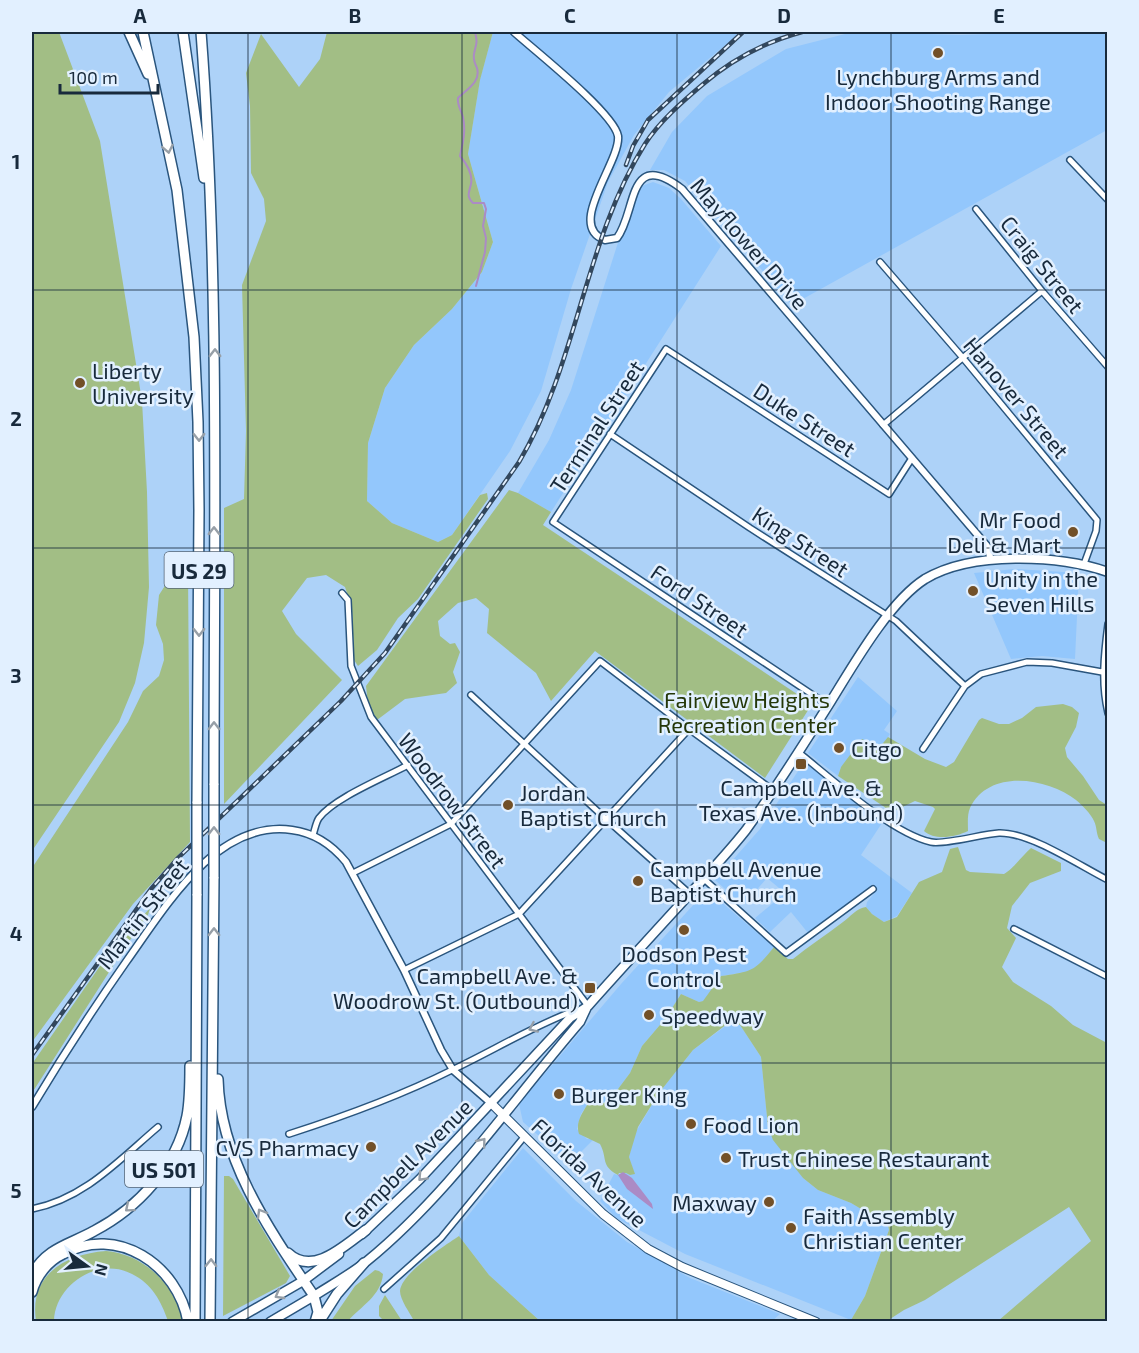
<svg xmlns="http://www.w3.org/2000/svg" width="1139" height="1353" viewBox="0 0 1139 1353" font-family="'Exo 2',sans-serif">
<rect width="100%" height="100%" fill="#add2f8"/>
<!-- built -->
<path fill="#93c7fc" d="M493,32H741L669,92L634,135L608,182L571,289L541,391L510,451L452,535L438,542L392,523L367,501L368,443L385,388L414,345L452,309L482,272L493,242L468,154L480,79Z
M853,32L961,35L1042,32H1107V130L792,305L685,181L664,170H650L672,132L707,96L786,49Z
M653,182L669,188L681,199L721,246L551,512L518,493L549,440L571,390L622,230L639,187Z
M1015,569L1079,573L1075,659L1042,656L1011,659L974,573Z
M858,677L897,711L884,730L890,734L883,745L841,767L838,776L808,753Z
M804,762L882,823L861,855L912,893L897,916L884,922L872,914L866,907L867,902L877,890L873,884L808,933L791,912L770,932L755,918L785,893L767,878L743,905L715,880L760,829Z
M707,890L774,947L760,965L752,971L721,976L704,1001L699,1002L681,994L665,1019L642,1046L630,1073L612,1097L604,1103L589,1102L581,1114L577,1129L587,1139H594L570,1163L523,1122L519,1104L621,984Z
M731,1022L740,1025L761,1057L768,1127L803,1178L818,1190L851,1203L888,1225L889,1230L865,1296L851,1320L685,1254L616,1218L600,1201L614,1174L618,1175L626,1173L634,1174L629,1157L634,1135L659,1093L693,1050Z
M523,1148L576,1201L627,1242L690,1278L780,1314L771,1322L540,1321L489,1275L459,1236L462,1223Z"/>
<!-- green -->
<path fill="#a2be85" d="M32,32H59L100,141L142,401L147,492L149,587L144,643L135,683L119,722L32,851Z
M327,32H493L480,80L468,154L493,242L482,272L452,309L414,345L385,388L368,443L367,501L392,523L438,542L452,535L480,495L487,493L488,499L418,599L398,618L377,650L358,666L354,660L352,608L345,587L326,575L307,578L282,611L296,634L342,680L224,804V508L244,499L246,431L242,285L266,221L264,199L251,173L250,106L246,73L261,34L299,87L320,59Z
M509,490L518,493L551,512L543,525L812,704L765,778L595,651L551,701L536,673L487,633L489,609L476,598L458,603L438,621L440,636L450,644L455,643L460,652L453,672L457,683L446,693L405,699L377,720L368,704L366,686Z
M177,567L188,570L190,842L133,904L32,1042V868L128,722L143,691L159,676L164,660L163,644L156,625L159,595Z
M1063,704L1072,707L1079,713L1076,727L1065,748L1067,757L1083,776L1099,800L1107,805V843L1099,839C1096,833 1097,827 1094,821C1091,814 1082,805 1076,800C1048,778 989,768 970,808C967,815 968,824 968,831C956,837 935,841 924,831L935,809L933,807L915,801L894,811L889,810L838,776L841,767L862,739L879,748L888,737L925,759L946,767L954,762L979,720L982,718L999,724H1009L1022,718L1036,707Z
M958,847L966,870L970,872L1004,874C1012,870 1022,856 1031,848L1061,863V871L1030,883L1012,906L1007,928L1016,938L1002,967L1013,982L1051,1006L1073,1025L1107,1043V1321H998L1091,1241L1069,1207L925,1300L904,1310L887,1321L851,1320L865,1296L889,1230L888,1225L851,1203L818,1190L803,1178L773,1140L768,1127L761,1057L740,1025L731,1022L727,1024L693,1050L659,1093L638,1127L629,1157L635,1174L630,1175L626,1173H619L618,1175C600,1165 608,1159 600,1144L579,1134C575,1122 583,1112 589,1102L604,1103L612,1097L630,1073L642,1046L665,1019L681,994L699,1002L703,1001L721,976C752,971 754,972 774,947L788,959H793C809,946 826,935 843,922C850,917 857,908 866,907L872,914L884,922L897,917L919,882L942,872L950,849Z
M150,908L148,915L125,947L32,1093V1064L109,953Z
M224,1176H229L233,1179L290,1276L286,1283L223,1316Z
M459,1236L489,1275L540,1321H414C410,1313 400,1300 400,1291C401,1273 446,1245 459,1236Z
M106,1251C143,1254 175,1284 183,1321H168C161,1301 152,1284 132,1274C98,1256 55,1285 54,1321H36C29,1275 65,1254 106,1251Z
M375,1270L379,1271L383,1274C381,1296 361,1306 348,1321H331L355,1286Z
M385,1295L402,1321H384L379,1316V1306Z"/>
<!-- water -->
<path fill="#ab8bc5" d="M623,1172L632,1178L652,1204L653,1209L627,1189L618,1175Z"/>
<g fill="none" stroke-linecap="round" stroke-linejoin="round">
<!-- stream -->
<path stroke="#ab8bc5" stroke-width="2" d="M475,32C478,44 476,43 474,54C473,59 475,64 477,68C481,82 467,89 458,98C457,105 461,110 463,117C466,131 463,142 460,156C466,163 473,174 471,184C469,193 466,196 473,203H484L486,209L483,226L486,238L485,252L476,286"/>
<defs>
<path id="minor" d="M1070,160L1108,200
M976,209L1042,291L1108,367
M880,262L963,358L1097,520L1096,531L1084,564
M883,425L1042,291
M610,434L750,528L896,621L965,686
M342,593L348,600L351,666L371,717L588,1006L585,1007
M1108,624C1104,655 1101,683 1108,713
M471,695L606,819L690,894
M828,705L553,522L666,349L889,494L912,458
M923,749L965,686L981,674L1027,662L1052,663L1102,672
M798,752C831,778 891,833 931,842C945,845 982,834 999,833C1030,832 1080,866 1108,880
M313,835C315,829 316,822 319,818C334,798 384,778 408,765
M353,873L451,824L600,661L689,729L774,791
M704,879L786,953L873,889
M1014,929L1108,977
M404,970L519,914L689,729
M289,1134C345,1116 400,1096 452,1070C494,1050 533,1026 576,1010
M32,1209C84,1199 119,1160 158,1127
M384,1289L441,1238L524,1137"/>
<path id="tertiary" d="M514,32C534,50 614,113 618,136C621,162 565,226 605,240L617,238C637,212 627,147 682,189L987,546L991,560
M32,1107C62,1057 93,1009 126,962C164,909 216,819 292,830C315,833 332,845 346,862L404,970L441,1050L453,1070L492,1104"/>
<path id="secondary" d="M492,1104L603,1214L648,1249L682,1267L816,1322"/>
<path id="primary" d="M362,1234L420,1179L570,1018L588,1006C620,970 653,934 686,898C706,876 727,854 746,830C776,788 804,744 831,701C854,664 889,602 925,579C972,551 1058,555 1108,572
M303,1281L339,1254
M314,1296C331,1285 351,1274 367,1261C450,1193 510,1103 580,1022L587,1007"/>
<path id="trunk" d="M232,1322L303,1281
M270,1322L314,1296"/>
<path id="motorway" d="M129,32L148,74
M143,32L177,190L194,337L198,422L199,510L197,803
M183,32L204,178
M201,32C220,282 214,533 214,785
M218,1079C220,1160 270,1231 314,1296L318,1312L315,1322
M288,1253C313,1277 345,1245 366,1230
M32,1274C48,1247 69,1245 94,1231C138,1208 177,1166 187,1116C190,1100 190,1083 190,1066
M32,1292C36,1276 48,1261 63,1254C117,1224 178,1265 188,1322
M195,1322L197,894
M210,1322L214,877
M319,1322L337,1294L364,1263"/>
</defs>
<!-- minor casing -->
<use href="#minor" stroke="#2a557d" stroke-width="8"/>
<!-- tertiary casing -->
<use href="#tertiary" stroke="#2a557d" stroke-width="9"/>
<!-- secondary casing -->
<use href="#secondary" stroke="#2a557d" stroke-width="10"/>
<!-- primary casing -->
<use href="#primary" stroke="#2a557d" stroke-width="11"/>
<!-- trunk casing -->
<use href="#trunk" stroke="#2a557d" stroke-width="11"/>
<!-- motorway casing -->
<use href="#motorway" stroke="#2a557d" stroke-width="12"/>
<!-- minor -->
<use href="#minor" stroke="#fff" stroke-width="5"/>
<!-- tertiary -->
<use href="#tertiary" stroke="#fff" stroke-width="6"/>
<!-- secondary -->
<use href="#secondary" stroke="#fff" stroke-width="8"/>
<!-- primary -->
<use href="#primary" stroke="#fff" stroke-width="8"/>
<!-- trunk -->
<use href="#trunk" stroke="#fff" stroke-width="8"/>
<!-- motorway -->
<use href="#motorway" stroke="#fff" stroke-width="9"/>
<defs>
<path id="rail" d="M626,165L633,146L648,120L743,32
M32,1055L151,889L178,858L341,701L385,653L519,462C578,363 584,241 645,144C659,122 682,102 702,85C731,60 765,42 802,32"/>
</defs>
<!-- rail casing -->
<use href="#rail" stroke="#32475d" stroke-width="4.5"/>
<!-- rail -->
<use href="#rail" stroke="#e2f0ff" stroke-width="2" stroke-dasharray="7" stroke-linecap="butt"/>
<defs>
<path id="motorway-bridge" d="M214,785V877
M197,803V894"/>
</defs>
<!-- motorway-bridge casing -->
<use href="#motorway-bridge" stroke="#2a557d" stroke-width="12" stroke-linecap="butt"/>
<!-- motorway-bridge -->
<use href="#motorway-bridge" stroke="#fff" stroke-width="9"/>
</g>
<!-- one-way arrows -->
<defs><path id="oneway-chevron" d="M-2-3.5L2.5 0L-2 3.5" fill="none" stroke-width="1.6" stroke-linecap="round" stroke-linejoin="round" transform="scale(1.5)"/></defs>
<g stroke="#979fa7">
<use href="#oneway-chevron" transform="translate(168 149) rotate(79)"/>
<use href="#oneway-chevron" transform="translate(215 353) rotate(-90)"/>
<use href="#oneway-chevron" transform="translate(199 437) rotate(89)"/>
<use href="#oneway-chevron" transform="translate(214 531) rotate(-90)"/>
<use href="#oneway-chevron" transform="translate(199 632) rotate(90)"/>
<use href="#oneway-chevron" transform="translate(214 726) rotate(-90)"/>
<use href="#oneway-chevron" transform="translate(214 831) rotate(-90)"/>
<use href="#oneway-chevron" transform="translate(214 932) rotate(-90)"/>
<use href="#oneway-chevron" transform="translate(533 1028) rotate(156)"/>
<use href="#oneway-chevron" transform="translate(482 1142) rotate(-51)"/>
<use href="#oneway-chevron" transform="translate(422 1177) rotate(133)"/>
<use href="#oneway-chevron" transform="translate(129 1208) rotate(140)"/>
<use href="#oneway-chevron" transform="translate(261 1213) rotate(-120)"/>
<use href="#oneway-chevron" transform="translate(211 1263) rotate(-89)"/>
<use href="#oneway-chevron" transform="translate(279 1295) rotate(150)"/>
</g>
<!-- grid -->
<path fill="none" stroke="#182a3c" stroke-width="1.5" stroke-opacity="0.55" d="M248,32V1322M462,32V1322M677,32V1322M891,32V1322M32,290H1108M32,548H1108M32,805H1108M32,1063H1108"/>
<!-- markers -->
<g fill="#725028" stroke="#e2f0ff" stroke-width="2">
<circle cx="938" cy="53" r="6"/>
<circle cx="80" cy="383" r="6"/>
<circle cx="1073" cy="532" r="6"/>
<circle cx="973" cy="591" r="6"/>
<circle cx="839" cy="748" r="6"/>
<rect x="795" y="758" width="12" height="12" rx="3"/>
<circle cx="508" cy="805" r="6"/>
<circle cx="638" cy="881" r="6"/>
<circle cx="684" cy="930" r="6"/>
<rect x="584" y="982" width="12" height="12" rx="3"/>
<circle cx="649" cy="1015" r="6"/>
<circle cx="559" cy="1094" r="6"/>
<circle cx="691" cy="1124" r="6"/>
<circle cx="371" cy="1147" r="6"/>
<circle cx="726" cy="1158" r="6"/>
<circle cx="769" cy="1202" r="6"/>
<circle cx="791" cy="1228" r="6"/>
</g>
<g text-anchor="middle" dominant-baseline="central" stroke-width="5" stroke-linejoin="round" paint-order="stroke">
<!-- shield labels -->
<g fill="#e2f0ff" stroke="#556576" stroke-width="1.5">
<rect x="164.5" y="552" width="69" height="36" rx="4.5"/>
<rect x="125" y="1151" width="78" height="36" rx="4.5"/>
</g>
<g font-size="21" font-weight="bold" fill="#182a3c">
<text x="199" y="570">US 29</text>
<text x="164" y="1169">US 501</text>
</g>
<!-- poi labels -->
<g font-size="22" fill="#182a3c" stroke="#e2f0ff" text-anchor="start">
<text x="938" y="76" text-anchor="middle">Lynchburg Arms and<tspan x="938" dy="25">Indoor Shooting Range</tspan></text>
<text x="92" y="370">Liberty<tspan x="92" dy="25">University</tspan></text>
<text x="1061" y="519" text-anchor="end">Mr Food<tspan x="1061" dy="25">Deli &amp; Mart</tspan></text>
<text x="985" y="578">Unity in the<tspan x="985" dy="25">Seven Hills</tspan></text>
<text x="851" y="748">Citgo</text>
<text x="801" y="787" text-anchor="middle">Campbell Ave. &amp;<tspan x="801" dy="25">Texas Ave. (Inbound)</tspan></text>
<text x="520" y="792">Jordan<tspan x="520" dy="25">Baptist Church</tspan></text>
<text x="650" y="868">Campbell Avenue<tspan x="650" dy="25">Baptist Church</tspan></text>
<text x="684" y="953" text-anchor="middle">Dodson Pest<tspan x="684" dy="25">Control</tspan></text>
<text x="578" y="975" text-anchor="end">Campbell Ave. &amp;<tspan x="578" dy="25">Woodrow St. (Outbound)</tspan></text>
<text x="661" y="1015">Speedway</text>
<text x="571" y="1094">Burger King</text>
<text x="703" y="1124">Food Lion</text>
<text x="359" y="1147" text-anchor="end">CVS Pharmacy</text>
<text x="738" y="1158">Trust Chinese Restaurant</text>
<text x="757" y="1202" text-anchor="end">Maxway</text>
<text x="803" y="1215">Faith Assembly<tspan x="803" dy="25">Christian Center</tspan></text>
</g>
<!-- street labels -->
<g font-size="22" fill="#182a3c" stroke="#e2f0ff">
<text transform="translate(750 243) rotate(49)">Mayflower Drive</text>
<text transform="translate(1043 264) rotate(51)">Craig Street</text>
<text transform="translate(1017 397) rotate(50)">Hanover Street</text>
<text transform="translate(805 419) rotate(33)">Duke Street</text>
<text transform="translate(596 426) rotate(-57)">Terminal Street</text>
<text transform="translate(801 541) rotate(33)">King Street</text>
<text transform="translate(700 600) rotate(34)">Ford Street</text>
<text transform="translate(453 800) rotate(53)">Woodrow Street</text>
<text transform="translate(142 913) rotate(-52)">Martin Street</text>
<text transform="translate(407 1163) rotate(-45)">Campbell Avenue</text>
<text transform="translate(590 1172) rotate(43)">Florida Avenue</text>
</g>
<!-- park labels -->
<g font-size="22" fill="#243709" stroke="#e2f0ff">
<text x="747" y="699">Fairview Heights<tspan x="747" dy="25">Recreation Center</tspan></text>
</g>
</g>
<!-- border -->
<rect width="1139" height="1353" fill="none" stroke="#e2f0ff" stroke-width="66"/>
<!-- north arrow -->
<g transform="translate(87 1266) rotate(105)" stroke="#e2f0ff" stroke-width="4.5" paint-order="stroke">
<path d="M0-4.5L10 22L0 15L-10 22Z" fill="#182a3c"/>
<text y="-9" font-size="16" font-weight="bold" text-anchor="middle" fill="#182a3c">N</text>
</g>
<!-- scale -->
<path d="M60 84v9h98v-9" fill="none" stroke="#182a3c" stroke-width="3"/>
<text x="69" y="84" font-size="18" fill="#182a3c" stroke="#e2f0ff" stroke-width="4.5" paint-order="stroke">100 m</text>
<rect x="33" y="33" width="1073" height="1287" fill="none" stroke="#182a3c" stroke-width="2"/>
<g font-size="20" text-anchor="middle" font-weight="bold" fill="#182a3c">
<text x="140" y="23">A</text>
<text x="355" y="23">B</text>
<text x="570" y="23">C</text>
<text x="784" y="23">D</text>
<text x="999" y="23">E</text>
<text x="16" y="169">1</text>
<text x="16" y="426">2</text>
<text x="16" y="683">3</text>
<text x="16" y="941">4</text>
<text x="16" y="1198">5</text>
</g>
</svg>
